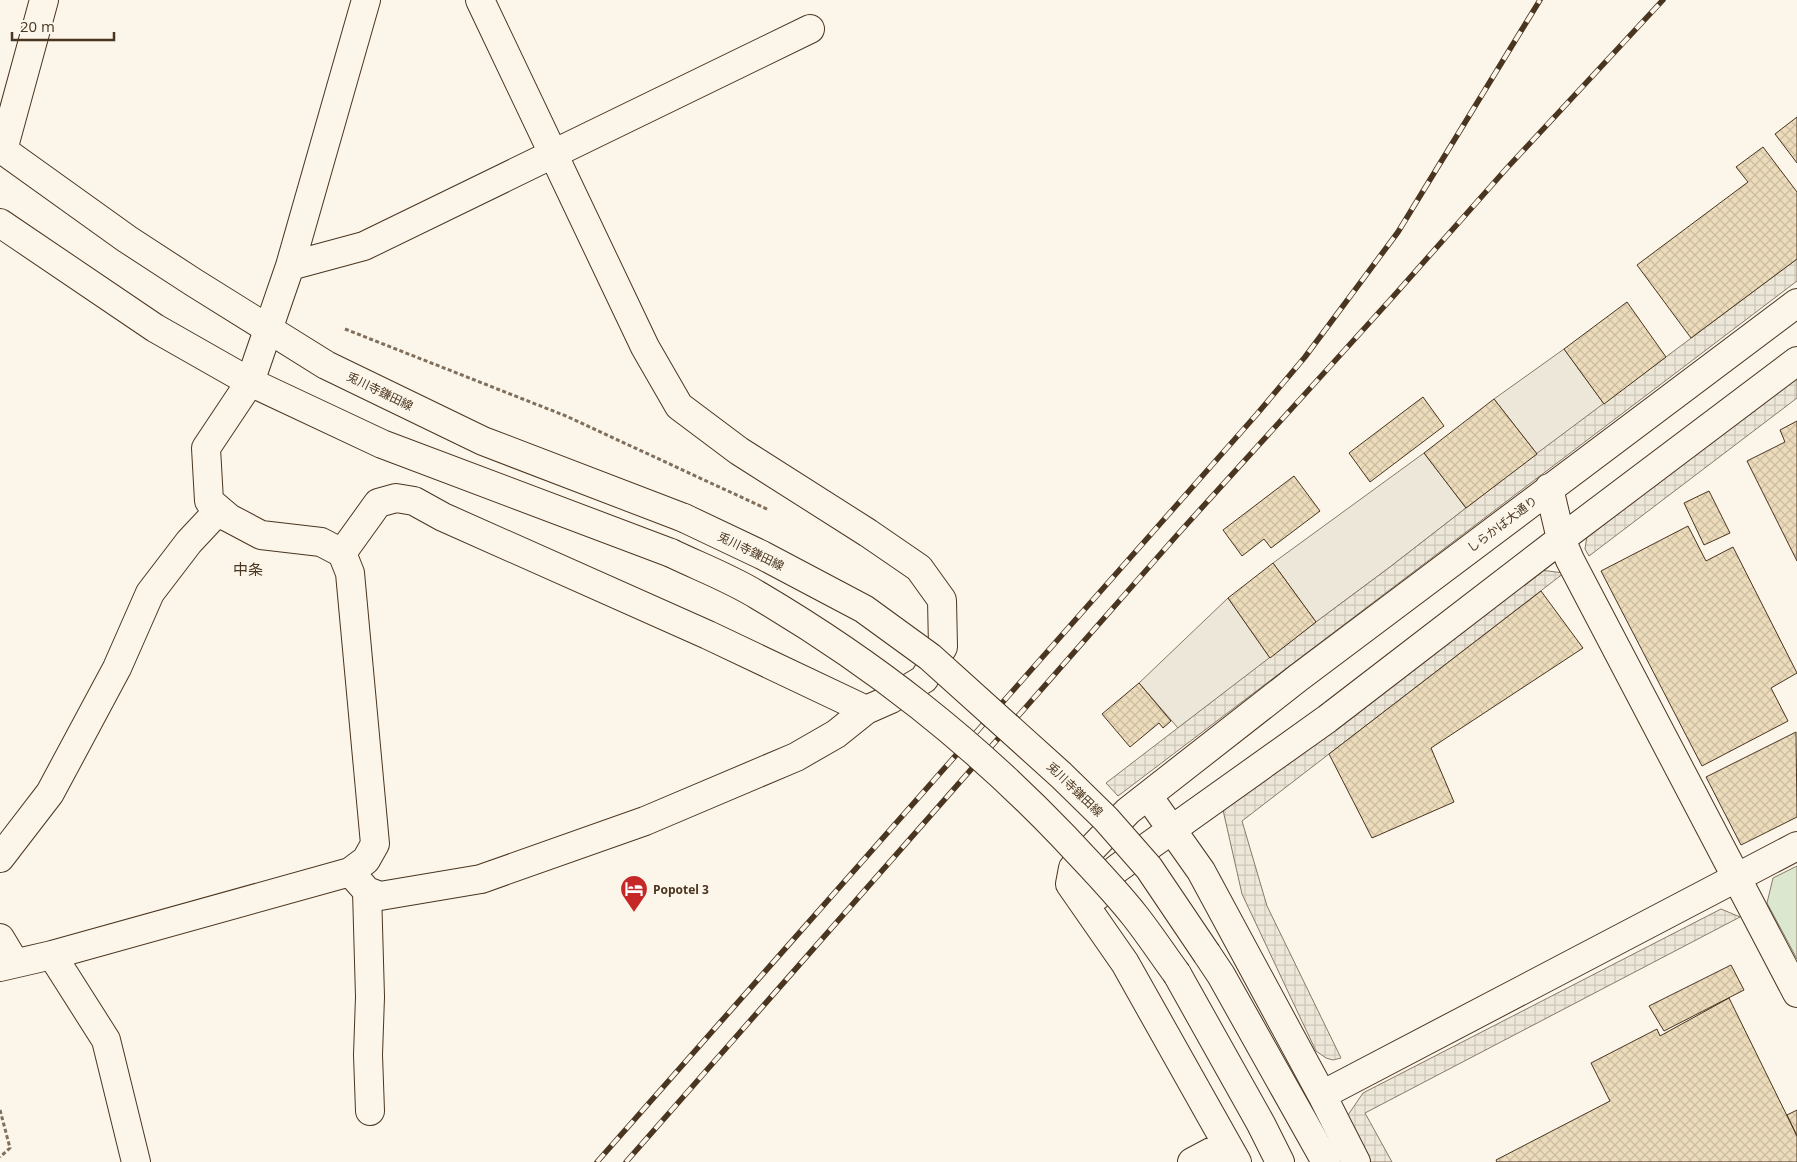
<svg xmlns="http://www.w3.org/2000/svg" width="1797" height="1162" viewBox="0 0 1797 1162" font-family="'Open Sans','Noto Sans JP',sans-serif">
<defs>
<pattern id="plaza-grid" width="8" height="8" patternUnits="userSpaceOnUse" patternTransform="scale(1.25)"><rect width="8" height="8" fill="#ede7d9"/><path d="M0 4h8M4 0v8" fill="none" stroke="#cdc7ba"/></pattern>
<pattern id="building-cross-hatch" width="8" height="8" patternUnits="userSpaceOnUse" patternTransform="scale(1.25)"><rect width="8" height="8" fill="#ecdcbc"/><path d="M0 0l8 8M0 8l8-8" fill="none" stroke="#ccbda1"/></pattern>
</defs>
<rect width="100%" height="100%" fill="#fbf6e9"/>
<!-- green -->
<path fill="#dce7d0" stroke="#887966" d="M1797,866V959L1767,903L1773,878Z"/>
<!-- parking -->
<path fill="#ede7d9" stroke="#887966" d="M1564,349L1604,404L1537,454L1494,399Z
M1424,453L1466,508L1390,567L1316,622L1273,563Z
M1228,598L1270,658L1178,728L1139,683Z"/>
<!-- plaza -->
<path fill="url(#plaza-grid)" stroke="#887966" d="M1797,259V281L1118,796L1106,783L1316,622L1390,567L1520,466Z
M1797,375V398L1589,556L1585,549L1587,536Z
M1540,570L1564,573L1242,821L1267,906L1341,1058L1333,1060L1326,1058L1316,1051L1242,894L1223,810Z
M1721,909L1740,917L1365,1113L1392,1162H1367L1347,1126L1348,1115L1363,1093Z"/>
<!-- building -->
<path fill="url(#building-cross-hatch)" stroke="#4a3520" d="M1797,117V163L1775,134Z
M1763,147L1797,192V259L1691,338L1637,265L1748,182L1736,167Z
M1627,302L1666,357L1604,404L1564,349Z
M1423,397L1444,426L1370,482L1349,453Z
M1494,399L1537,454L1466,508L1424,453Z
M1797,421V561L1747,461L1785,442L1780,430Z
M1294,476L1320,511L1271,548L1264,539L1242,556L1223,530Z
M1709,491L1730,533L1704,545L1684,503Z
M1688,526L1706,561L1733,547L1797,673L1771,688L1788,721L1702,766L1601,571Z
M1273,563L1316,622L1270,658L1228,598Z
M1541,591L1583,648L1431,748L1454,802L1372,838L1329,754Z
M1139,683L1171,721L1163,728L1159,723L1130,747L1102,714Z
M1796,732L1797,817L1741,845L1706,777Z
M1731,965L1744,990L1664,1031L1649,1006Z
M1729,998L1797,1136V1162H1497L1496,1160L1610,1101L1591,1063L1657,1029L1660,1036Z
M1797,1110V1136L1787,1115Z"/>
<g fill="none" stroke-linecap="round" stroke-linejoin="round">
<defs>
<path id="minor" d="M3,150L44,0
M290,266L364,246L810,29
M1549,488L1561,539L1570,560L1797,993
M342,553L378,503L396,498L414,501L443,517L708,635L866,710L891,699L924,679L943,647L942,600L919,568L868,533L739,451L679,406L645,347L480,0
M1148,796L1201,871L1322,1095L1356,1162
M0,858L50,793L117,668L150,593L189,542L219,510
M350,872L367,891L380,896L481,879L645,821L796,757L836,734L866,710
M367,891L370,997L368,1055L370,1111
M1097,896L1093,888L1118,868L1327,719L1561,539L1797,361
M0,938L15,963
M52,955L106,1040L136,1162
M0,967L52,955L350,872L366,860L375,844L350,573L342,553L321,542L261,535L229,518L209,501L206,448L250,382L290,266L366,0
M1322,1095L1797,846
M1192,1162L1226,1144
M1237,1162L1125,963L1070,884L1073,868L1128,811L1298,678L1797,303"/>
<path id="major" d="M0,148L127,239L193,282L326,365L483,441L684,518
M0,223L155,328L250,382L382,444L671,553
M1207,954L1221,975L1326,1162
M1177,974L1261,1124L1280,1162"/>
</defs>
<!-- minor casing -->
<use href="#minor" stroke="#4a3520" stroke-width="30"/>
<!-- major casing -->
<use href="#major" stroke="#4a3520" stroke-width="30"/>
<!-- path -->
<path stroke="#7f6f5c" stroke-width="3" stroke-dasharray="4 2.5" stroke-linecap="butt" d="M345,329L566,416L769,510
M0,1110L10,1148L0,1157"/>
<!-- minor -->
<use href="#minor" stroke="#fbf6e9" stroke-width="28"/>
<!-- major -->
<use href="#major" stroke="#fbf6e9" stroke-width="28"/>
<defs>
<path id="rail" d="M597,1162L1257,414L1305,357L1398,232L1540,0
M626,1162L1178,534L1391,299L1507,168L1663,0"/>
</defs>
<!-- rail casing -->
<use href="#rail" stroke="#4a3520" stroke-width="5.5"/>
<!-- rail -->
<use href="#rail" stroke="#fbf6e9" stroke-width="4" stroke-dasharray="11" stroke-linecap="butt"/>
<defs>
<path id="major-bridge" d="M684,518L762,555L864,609L930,657L1061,775L1106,819L1149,868L1207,954
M671,553C700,567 732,579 759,596C874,664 972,741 1064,837C1088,863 1113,888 1135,916C1150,935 1163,955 1177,974"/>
</defs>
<!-- major-bridge casing -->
<use href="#major-bridge" stroke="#4a3520" stroke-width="30" stroke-linecap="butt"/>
<!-- major-bridge -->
<use href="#major-bridge" stroke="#fbf6e9" stroke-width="28"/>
</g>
<!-- icons -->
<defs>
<symbol id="hotel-pin" viewBox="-11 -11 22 30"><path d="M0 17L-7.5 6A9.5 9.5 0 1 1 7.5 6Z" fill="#c62828" stroke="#fbf6e9"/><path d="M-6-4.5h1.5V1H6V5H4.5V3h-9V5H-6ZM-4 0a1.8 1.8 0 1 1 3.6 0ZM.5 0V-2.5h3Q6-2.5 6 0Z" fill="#fff"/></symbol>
</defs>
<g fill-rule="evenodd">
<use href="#hotel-pin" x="618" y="873" width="32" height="43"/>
</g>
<g text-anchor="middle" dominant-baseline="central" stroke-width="4" stroke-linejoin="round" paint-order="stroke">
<!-- street labels -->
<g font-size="12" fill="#4a3520" stroke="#fbf6e9">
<text transform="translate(380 391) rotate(26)">兎川寺鎌田線</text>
<text transform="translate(1502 524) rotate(-37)">しらかば大通り</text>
<text transform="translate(751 551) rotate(26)">兎川寺鎌田線</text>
<text transform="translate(1075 789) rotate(44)">兎川寺鎌田線</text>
</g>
<!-- poi labels -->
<g font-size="12" font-weight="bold" fill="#4a3520" stroke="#fbf6e9" text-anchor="start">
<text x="653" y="889">Popotel 3</text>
</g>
<!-- quarter labels -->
<g font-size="15" fill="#4a3520" stroke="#fbf6e9">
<text x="248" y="569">中条</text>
</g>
</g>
<!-- scale -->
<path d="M12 32v8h102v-8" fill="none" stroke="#4a3520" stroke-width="2.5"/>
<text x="20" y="32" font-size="15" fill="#4a3520" stroke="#fbf6e9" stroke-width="4" paint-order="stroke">20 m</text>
</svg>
